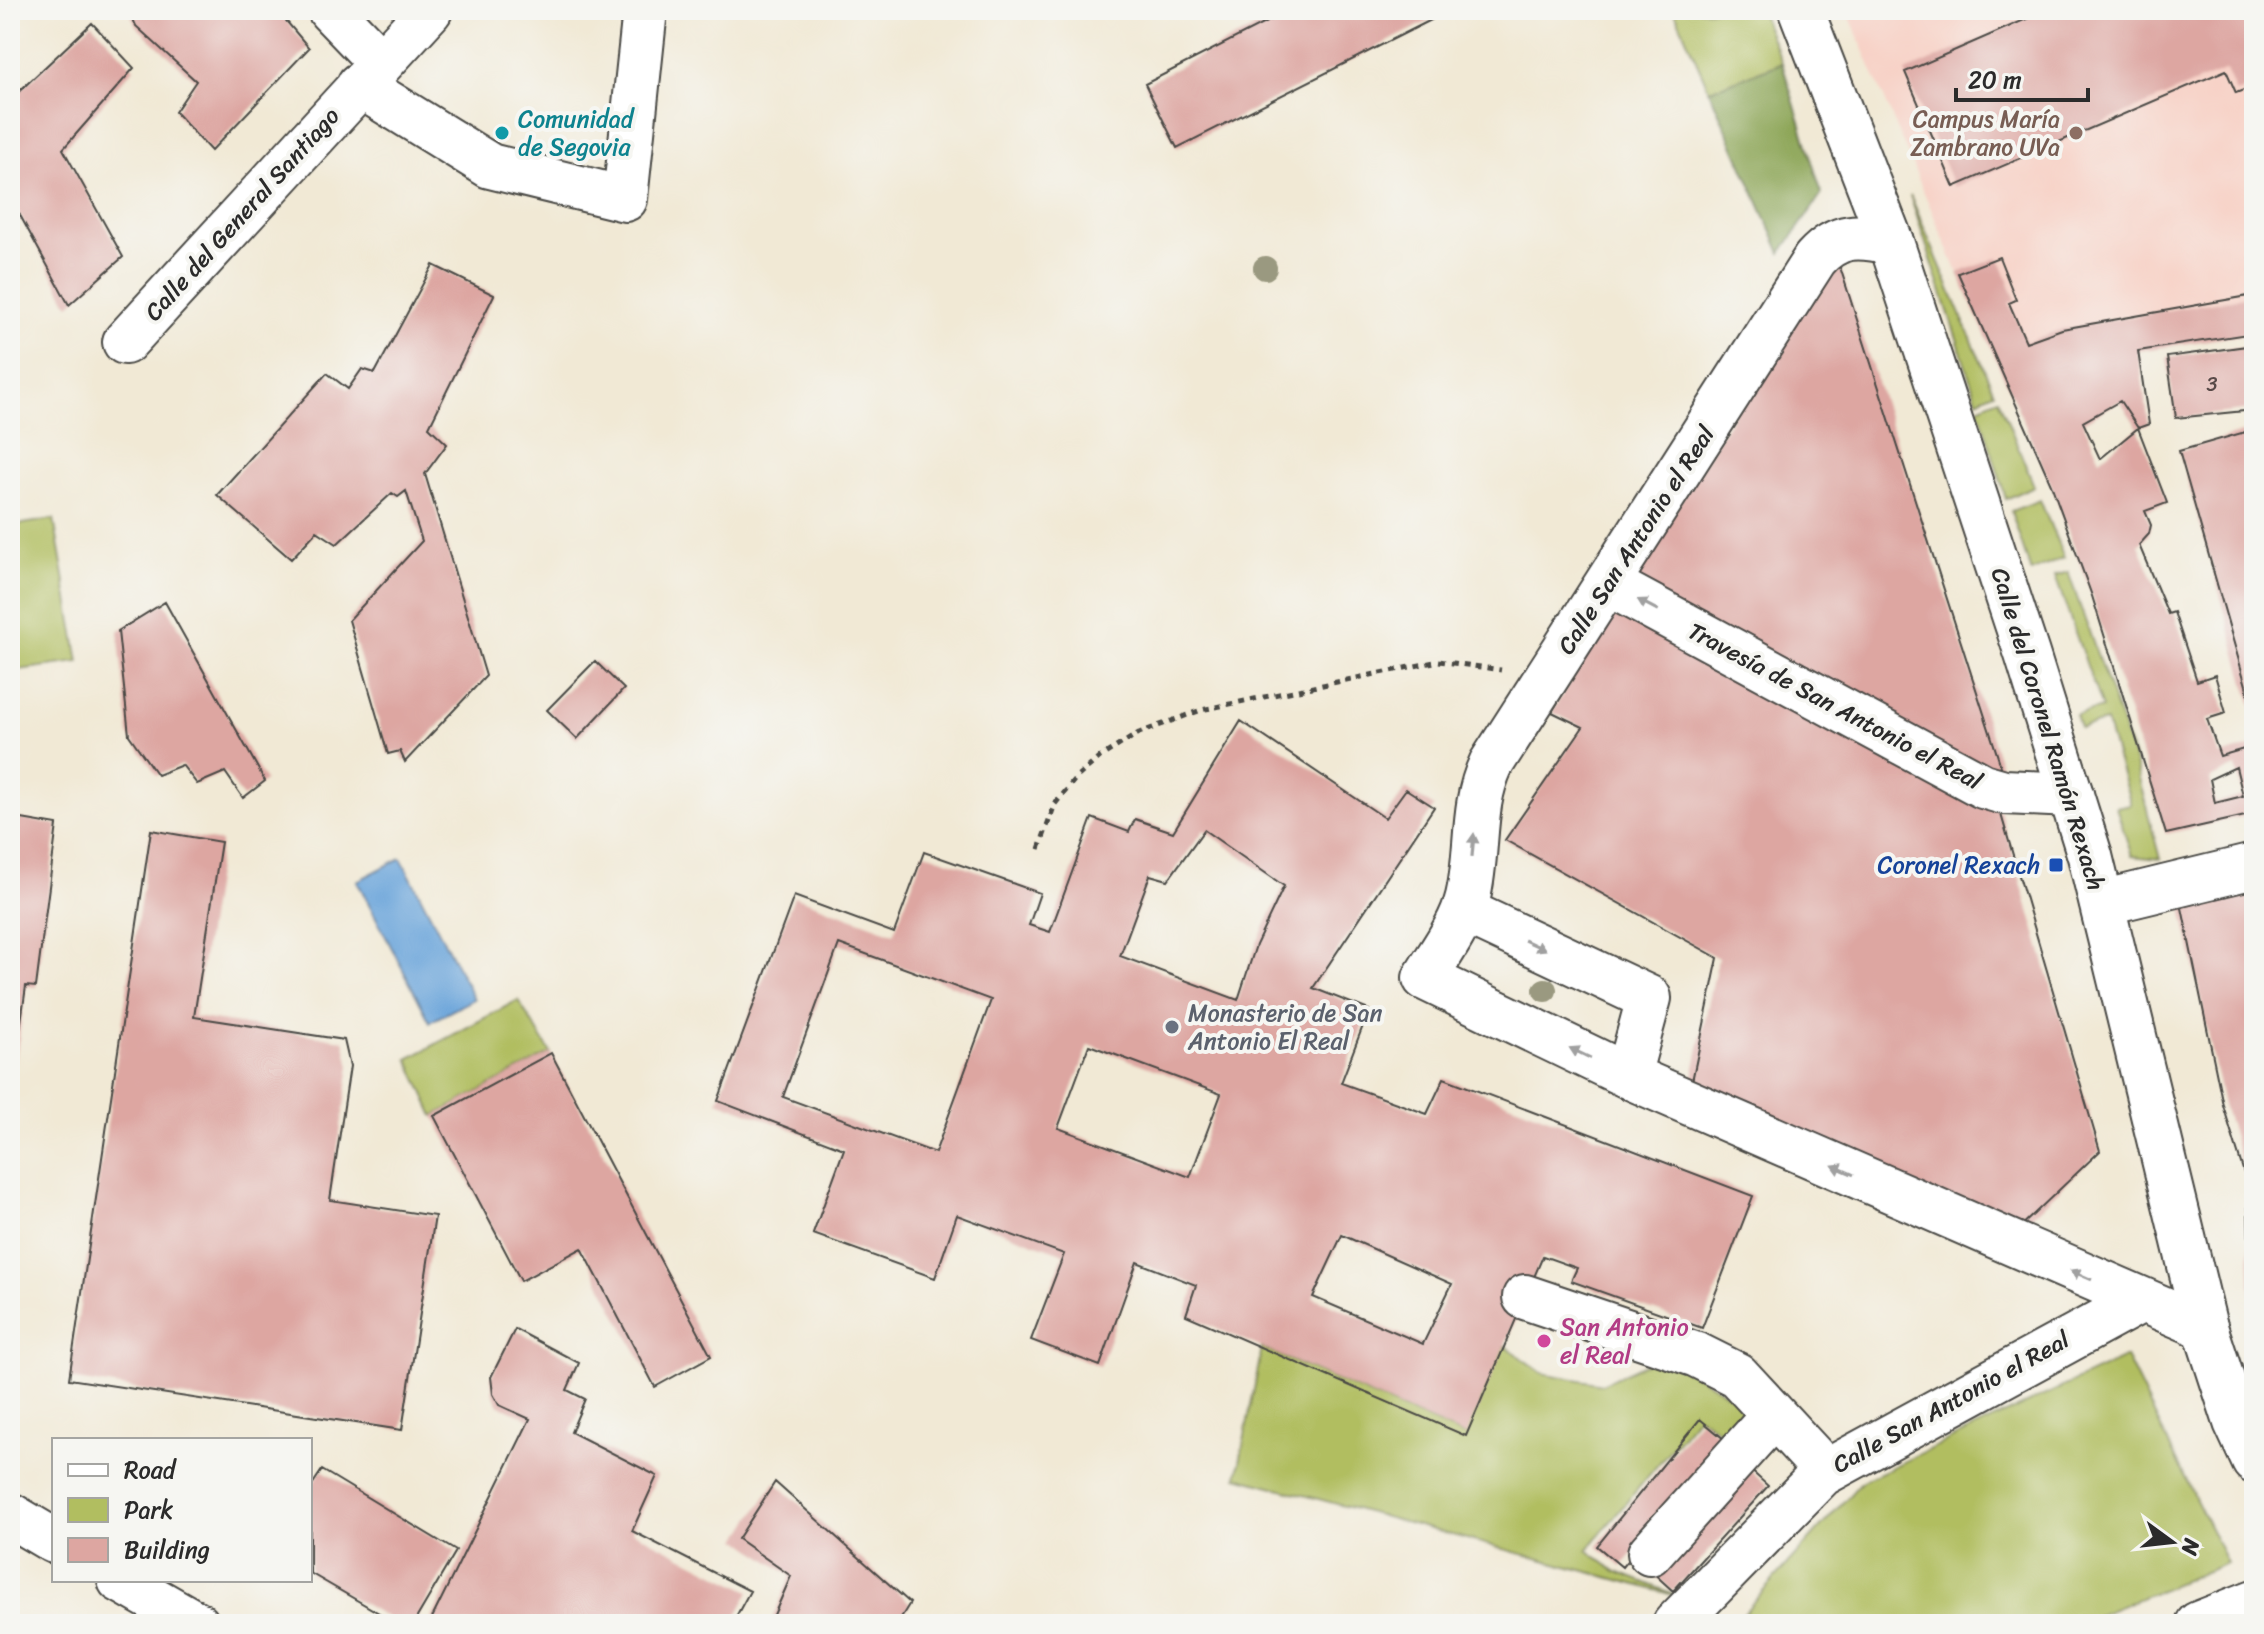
<svg xmlns="http://www.w3.org/2000/svg" width="2264" height="1634" viewBox="0 0 2264 1634" font-family="Sriracha,sans-serif">
<rect width="100%" height="100%" fill="#f6f6f2"/>
<filter id="ink" filterUnits="userSpaceOnUse"><feTurbulence type="fractalNoise" baseFrequency=".0125" numOctaves="2"/><feDisplacementMap in="SourceGraphic" scale="16" xChannelSelector="R" yChannelSelector="G"/><feConvolveMatrix kernelMatrix="1 2 1 2 8 2 1 2 1" color-interpolation-filters="sRGB"/></filter>
<filter id="wash" filterUnits="userSpaceOnUse"><feTurbulence type="fractalNoise" baseFrequency=".006" numOctaves="4" result="noise"/><feDisplacementMap in="SourceGraphic" scale="32" xChannelSelector="R" yChannelSelector="G"/><feGaussianBlur stdDeviation="1.8" result="paint"/><feColorMatrix in="noise" values="0 0 0 0 0 0 0 0 0 0 0 0 0 0 0 0 0 1.4 0 .05"/><feComposite in="paint" operator="in"/></filter>
<g filter="url(#wash)">
<rect width="100%" height="100%" fill="#f1e9d5"/>
<!-- built -->
<path fill="#f7d1c6" d="M1847,10H2254V295L2062,329L2026,342L2009,303L2016,299L1999,257L1958,273Z"/>
<!-- green -->
<path fill="#b1be60" stroke="#6e7446" stroke-width="2" d="M1674,10H1760L1782,63L1709,90Z
M1910,195L1994,392L1977,400Z
M1998,398L2034,486L2006,499L1978,407Z
M2040,500L2064,558L2031,572L2011,511Z
M54,519L79,662L10,671V526Z
M2068,572L2133,756L2160,859L2132,856L2116,807L2131,804L2106,722L2080,728L2076,715L2102,708L2055,576Z
M518,1000L551,1053L434,1116L408,1059Z
M1504,1345L1542,1373L1602,1384L1664,1355L1756,1412L1730,1438L1698,1416L1587,1550L1615,1571L1681,1597L1237,1477L1262,1348L1465,1436Z
M2126,1357L2227,1563L2076,1624H1734L1862,1481Z"/>
<!-- forest -->
<path fill="#8ca556" stroke="#5c6840" stroke-width="2" d="M1782,63L1822,194L1781,253L1709,90Z"/>
<!-- water -->
<path fill="#6ba4da" stroke="#4b6882" stroke-width="2" d="M401,858L474,999L430,1022L357,881Z"/>
<g id="blocks">
<!-- building -->
<path fill="#dda6a1" fill-rule="evenodd" d="M129,10H277L309,48L211,151L175,112L196,81L136,26Z
M1290,10H1451L1177,148L1145,84Z
M2026,10H2254V86L2236,93L2226,70L1954,187L1905,72L2029,18Z
M92,23L134,68L63,149L123,257L69,305L10,197V100Z
M1999,257L2016,300L2009,303L2026,342L2062,329L2254,295V333L2138,351L2149,424L2138,428L2120,401L2083,422L2100,459L2138,428L2167,503L2145,511L2151,525L2149,534L2139,545L2168,614L2174,612L2197,681L2215,675L2226,713L2207,719L2220,756L2254,746V814L2166,834L2092,596L2051,484L1958,273ZM2236,767L2243,796L2215,803L2210,779Z
M1839,264L2006,782L1627,589L1824,266Z
M433,265L494,295L429,427L447,444L425,474L486,676L405,762L400,751L388,754L349,620L422,541L406,491L398,497L392,493L337,544L317,531L291,559L217,495L327,373L348,389L362,369L375,373Z
M2254,345V410L2176,418L2167,357Z
M2252,430L2254,474L2247,477L2254,513L2253,710L2179,451Z
M165,602L265,781L243,798L225,772L197,784L182,765L157,775L129,735L118,631Z
M1616,604L2000,811L2100,1151L2016,1231L1691,1086L1718,958L1505,840L1583,727L1552,712Z
M595,661L624,689L577,739L547,710Z
M1241,721L1385,818L1406,789L1434,807L1313,988L1369,1010L1341,1083L1427,1114L1444,1078L1753,1196L1702,1328L1571,1281L1577,1268L1543,1256L1466,1436L1186,1315L1196,1285L1137,1262L1100,1366L1031,1340L1064,1254L957,1215L935,1278L813,1234L844,1149L718,1101L794,896L894,933L924,852L1040,893L1029,925L1050,932L1092,818L1129,832L1135,819L1173,832ZM1204,830L1284,886L1256,945L1238,1000L1120,956L1150,875L1168,880ZM839,944L991,1000L935,1153L783,1097ZM1089,1045L1221,1094L1190,1177L1058,1128ZM1342,1235L1452,1284L1423,1344L1313,1297Z
M10,817L57,825L36,987L26,986L12,1087Z
M151,830L221,842L194,1017L344,1040L350,1066L330,1200L435,1216L402,1430L69,1379Z
M2254,884V1307H2251L2247,1183L2223,1105L2181,903Z
M551,1053L711,1356L655,1387L582,1248L521,1281L434,1116Z
M515,1329L579,1363L567,1390L585,1399L571,1432L657,1476L632,1531L750,1591L732,1624H596L586,1619L583,1624H429L530,1419L499,1405L493,1394L491,1377Z
M1700,1419L1725,1440L1622,1567L1597,1546Z
M1746,1466L1768,1486L1673,1591L1651,1571Z
M322,1470L456,1551L413,1624H398L310,1573V1488Z
M775,1482L910,1603L897,1624H770L791,1576L738,1539Z"/>
</g>
</g>
<g filter="url(#ink)">
<use href="#blocks" fill-opacity="0" stroke="#494844" stroke-width="2"/>
<g fill="none" stroke-linecap="round" stroke-linejoin="round">
<defs>
<path id="minor" d="M330,10L380,62
M359,85L490,166L625,199L645,10
M1891,242C1859,235 1838,233 1815,259L1491,764C1471,807 1479,851 1468,897C1461,926 1440,953 1425,978L1628,1076L2205,1327
M125,342L430,10
M1609,584L1983,786L2004,792L2071,795
M2102,903L2254,866
M1464,911L1649,998L1628,1076
M1525,1297L1697,1355L1737,1375L1812,1456L1822,1474
M1650,1553L1774,1415
M1675,1624L1822,1474L2140,1301"/>
<path id="major" d="M1801,10L1891,242L2027,654L2090,856L2205,1327L2236,1422L2254,1461
M10,1515L54,1541
M120,1580L197,1624
M2198,1624L2254,1602"/>
</defs>
<!-- minor casing -->
<use href="#minor" stroke="#494844" stroke-width="48"/>
<!-- major casing -->
<use href="#major" stroke="#494844" stroke-width="48"/>
<!-- path -->
<path stroke="#494844" stroke-width="5" stroke-dasharray="6 6" stroke-linecap="butt" d="M1039,849L1055,804L1076,778L1100,757L1139,733L1201,710L1439,661L1501,670"/>
<!-- minor -->
<use href="#minor" stroke="#fff" stroke-width="44"/>
<!-- major -->
<use href="#major" stroke="#fff" stroke-width="44"/>
</g>
<!-- trees -->
<g fill="#9a9980">
<circle cx="1265" cy="268" r="12"/>
<circle cx="1545" cy="990" r="12"/>
</g>
<!-- one-way arrows -->
<defs><path id="oneway-solid" d="M-6-.8H1V-3.2L6.5 0L1 3.2V.8H-6Z" transform="scale(2)"/></defs>
<g fill="#a0a0a0">
<use href="#oneway-solid" transform="translate(1648 605) rotate(-152)"/>
<use href="#oneway-solid" transform="translate(1473 845) rotate(-85)"/>
<use href="#oneway-solid" transform="translate(1535 945) rotate(25)"/>
<use href="#oneway-solid" transform="translate(1580 1053) rotate(-154)"/>
<use href="#oneway-solid" transform="translate(1843 1170) rotate(-156)"/>
<use href="#oneway-solid" transform="translate(2081 1275) rotate(-156)"/>
</g>
</g>
<!-- markers -->
<circle fill="#0f9aa8" stroke="#f6f6f2" stroke-width="3" cx="502" cy="133" r="8"/>
<circle fill="#8d6e63" stroke="#f6f6f2" stroke-width="3" cx="2076" cy="133" r="8"/>
<rect fill="#1a4fb4" stroke="#f6f6f2" stroke-width="3" x="2048" y="857" width="16" height="16" rx="4"/>
<circle fill="#6b7280" stroke="#f6f6f2" stroke-width="3" cx="1172" cy="1027" r="8"/>
<circle fill="#d1479c" stroke="#f6f6f2" stroke-width="3" cx="1544" cy="1341" r="8"/>
<g text-anchor="middle" dominant-baseline="central" stroke-width="8" stroke-linejoin="round" paint-order="stroke">
<!-- number labels -->
<g font-size="20" fill="#584a48">
<text x="2212" y="384">3</text>
</g>
<!-- culture labels -->
<g font-size="24" fill="#0d838f" stroke="#f6f6f2" text-anchor="start">
<text x="518" y="119">Comunidad<tspan x="518" dy="28">de Segovia</tspan></text>
</g>
<!-- education labels -->
<g font-size="24" fill="#785e54" stroke="#f6f6f2" text-anchor="end">
<text x="2060" y="119">Campus María<tspan x="2060" dy="28">Zambrano UVa</tspan></text>
</g>
<!-- street labels -->
<g font-size="24" fill="#2b2b2b" stroke="#f6f6f2">
<text transform="translate(242 214) rotate(-48)">Calle del General Santiago</text>
<text transform="translate(1636 540) rotate(-57)">Calle San Antonio el Real</text>
<text transform="translate(1835 706) rotate(28)">Travesía de San Antonio el Real</text>
<text transform="translate(2048 729) rotate(73)">Calle del Coronel Ramón Rexach</text>
<text transform="translate(1951 1402) rotate(-29)">Calle San Antonio el Real</text>
</g>
<!-- transit labels -->
<g font-size="24" fill="#164399" stroke="#f6f6f2" text-anchor="end">
<text x="2040" y="865">Coronel Rexach</text>
</g>
<!-- worship labels -->
<g font-size="24" fill="#5b616d" stroke="#f6f6f2" text-anchor="start">
<text x="1188" y="1013">Monasterio de San<tspan x="1188" dy="28">Antonio El Real</tspan></text>
</g>
<!-- hotel labels -->
<g font-size="24" fill="#b23c85" stroke="#f6f6f2" text-anchor="start">
<text x="1560" y="1327">San Antonio<tspan x="1560" dy="28">el Real</tspan></text>
</g>
</g>
<!-- margin -->
<rect width="2264" height="1634" fill="none" stroke="#f6f6f2" stroke-width="40"/>
<!-- legend -->
<rect x="52" y="1438" width="260" height="144" fill="#f6f6f2" stroke="#a5a5a2" stroke-width="2"/>
<rect x="68" y="1464" width="40" height="12" fill="#ffffff" stroke="#a5a5a2" stroke-width="2"/>
<text x="124" y="1478" font-size="24" fill="#2b2b2b">Road</text>
<rect x="68" y="1498" width="40" height="24" fill="#b1be60" stroke="#a5a5a2" stroke-width="2"/>
<text x="124" y="1518" font-size="24" fill="#2b2b2b">Park</text>
<rect x="68" y="1538" width="40" height="24" fill="#dda6a1" stroke="#a5a5a2" stroke-width="2"/>
<text x="124" y="1558" font-size="24" fill="#2b2b2b">Building</text>
<!-- north arrow -->
<g transform="translate(2172 1542) rotate(105)" stroke="#f6f6f2" stroke-width="6" paint-order="stroke">
<path d="M0-6L14 30L0 20L-14 30Z" fill="#2b2b2b"/>
<text y="-12" font-size="22" font-weight="bold" text-anchor="middle" fill="#2b2b2b">N</text>
</g>
<!-- scale -->
<path d="M1956 88v12h132v-12" fill="none" stroke="#2b2b2b" stroke-width="4"/>
<text x="1968" y="88" font-size="24" fill="#2b2b2b" stroke="#f6f6f2" stroke-width="6" paint-order="stroke">20 m</text>
</svg>
